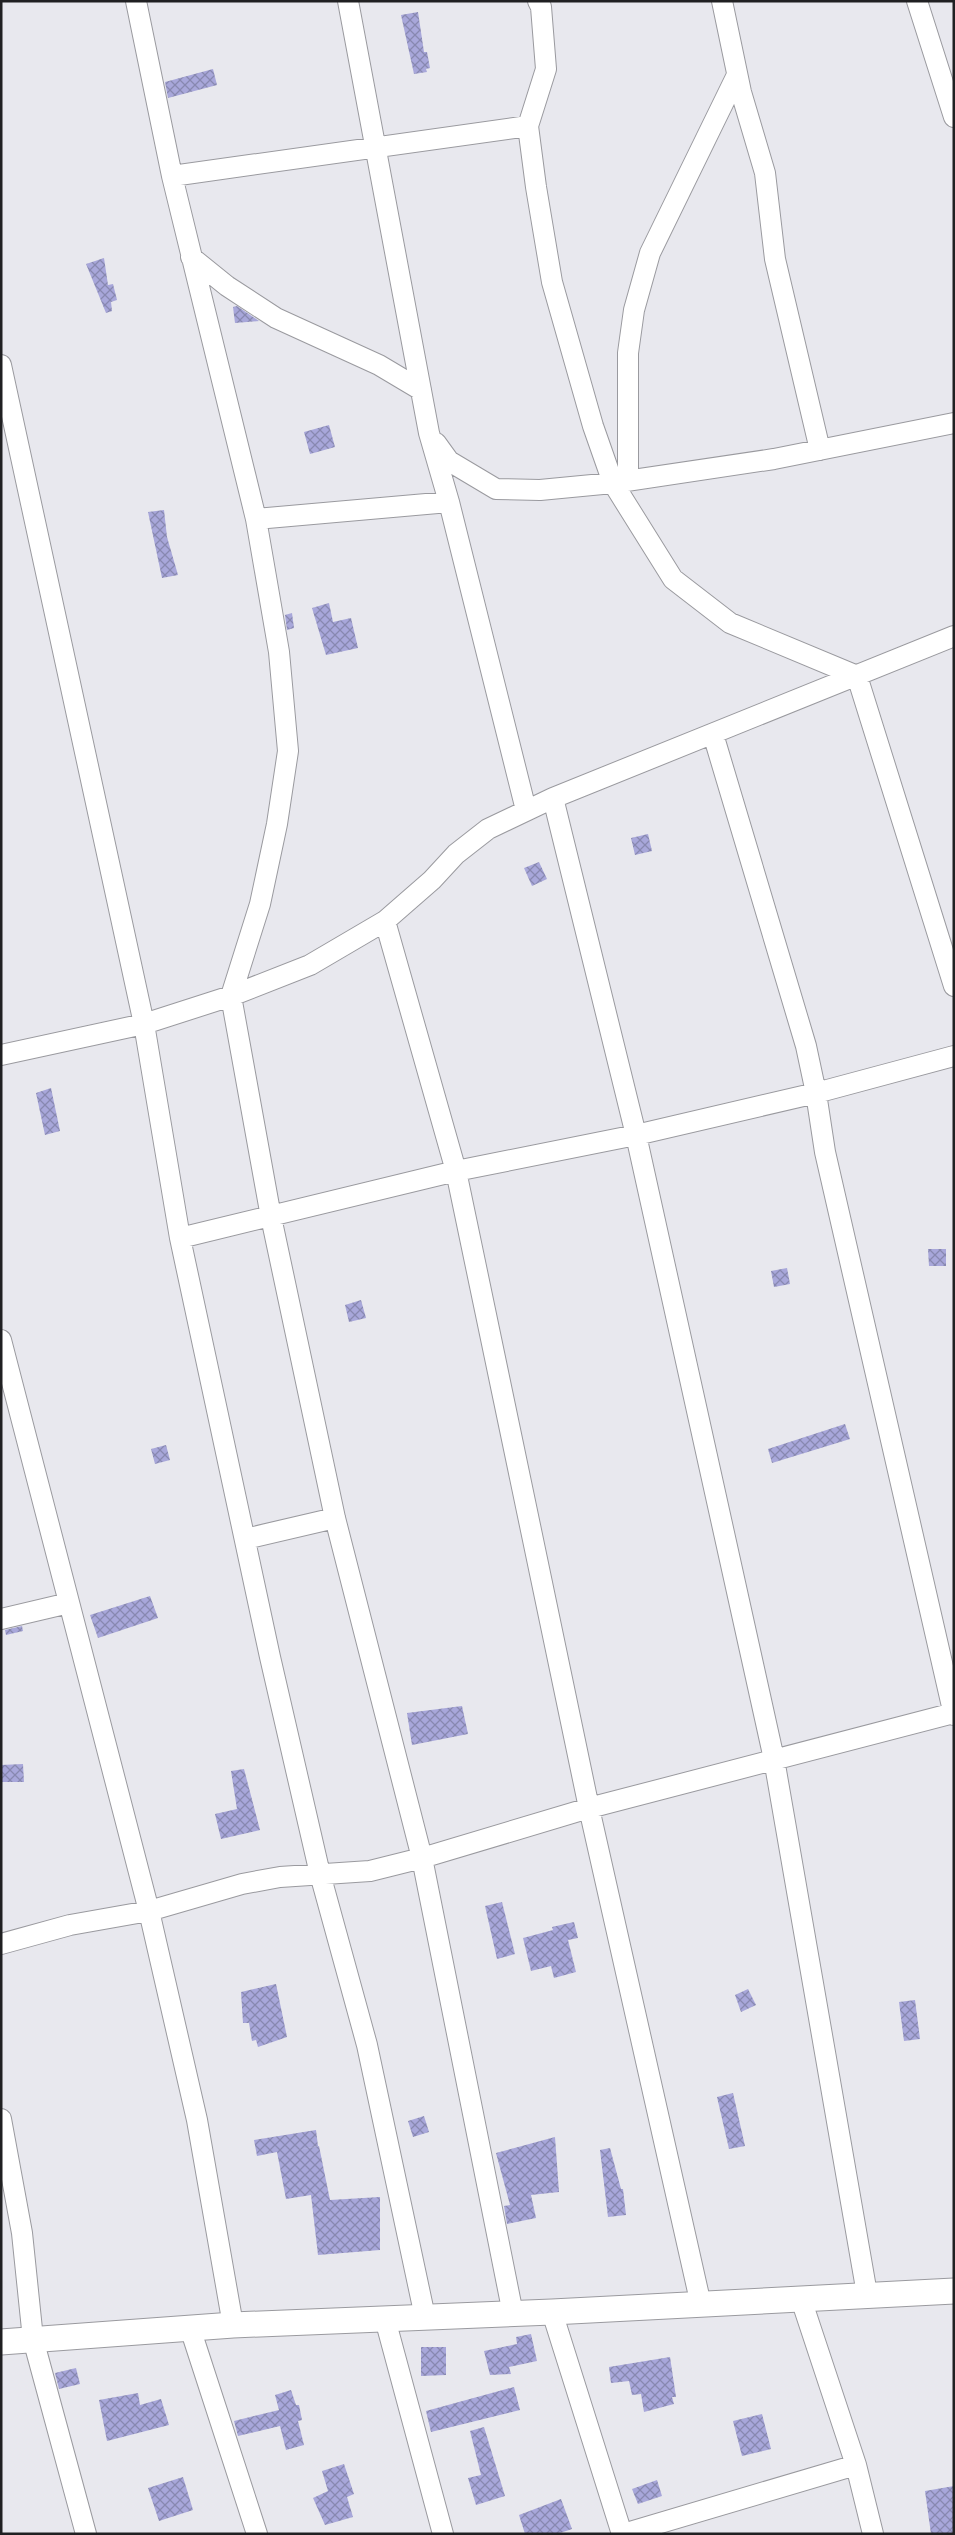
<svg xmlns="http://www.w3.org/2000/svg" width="955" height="2535" viewBox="0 0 955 2535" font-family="Figtree,sans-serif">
<defs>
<pattern id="building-cross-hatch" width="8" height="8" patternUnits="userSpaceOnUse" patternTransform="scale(1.25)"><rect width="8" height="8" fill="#a8a7da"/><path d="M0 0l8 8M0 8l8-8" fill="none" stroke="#8888b0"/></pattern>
</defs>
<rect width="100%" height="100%" fill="#e8e8ee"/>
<!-- building -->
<path fill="url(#building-cross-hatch)" d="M418,12L424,52H427L430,68L426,69L427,72L414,74L401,15Z
M213,69L217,85L168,98L165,82Z
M104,258L108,285L113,284L117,300L111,302L112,311L106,313L86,264Z
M237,306L259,321L235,323L233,307Z
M329,425L335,447L310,454L304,432Z
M164,510L167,537L178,575L162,578L148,512Z
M329,603L333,622L351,618L358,648L326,655L312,608Z
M292,613L294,628L287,630L285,615Z
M648,834L652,851L635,855L631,838Z
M539,862L547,879L532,886L524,868Z
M51,1088L60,1131L45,1135L36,1093Z
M928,1249H946V1266H929Z
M787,1268L790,1284L774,1287L771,1271Z
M361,1300L366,1318L349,1322L345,1305Z
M845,1424L850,1439L772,1463L768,1449Z
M166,1445L170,1460L155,1464L151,1449Z
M150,1596L158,1618L98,1638L90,1615Z
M22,1626L23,1631L6,1635L5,1630Z
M462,1706L468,1734L412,1745L407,1713Z
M23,1764L24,1782H1V1765Z
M244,1769L260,1830L221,1839L215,1814L237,1809L231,1771Z
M502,1902L515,1954L497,1959L485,1906Z
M574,1922L578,1938L568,1940L576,1972L554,1978L551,1966L531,1971L523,1938L553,1930L552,1927Z
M276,1984L287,2037L258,2047L256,2040L252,2041L249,2023H243L241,1992Z
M748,1989L756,2005L741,2012L735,1995Z
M915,2000L920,2039L904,2041L899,2002Z
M733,2093L745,2146L729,2149L717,2097Z
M424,2116L429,2132L413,2137L408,2121Z
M316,2130L318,2146L293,2151L319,2146L330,2200L380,2197V2250L318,2255L311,2195L286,2199L277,2152L257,2156L254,2140Z
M555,2137L559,2192L531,2195L536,2218L507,2224L504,2206L510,2205L496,2153Z
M610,2148L621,2189H623L626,2215L608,2217L600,2150Z
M531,2334L537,2361L509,2367L511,2374L490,2375L484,2351L517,2344L516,2337Z
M421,2347H446V2375L421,2376Z
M670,2357L676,2397H672L674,2404L644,2412L641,2394L632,2395L629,2381L611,2383L609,2367Z
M76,2368L80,2384L59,2389L55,2373Z
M514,2387L520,2410L431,2432L426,2411Z
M291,2390L296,2405H299L302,2420L298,2421L304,2445L286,2450L280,2426L238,2436L234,2421L279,2410L275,2395Z
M138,2393L140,2405L161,2399L169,2425L107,2441L99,2400Z
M762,2414L771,2449L742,2456L733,2421Z
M484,2427L505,2496L476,2505L468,2478L481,2475L470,2431Z
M344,2464L354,2494L347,2497L353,2517L325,2525L313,2498L328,2491L322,2471Z
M183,2477L193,2510L159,2521L148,2488Z
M657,2480L662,2496L638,2504L632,2489Z
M954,2486V2534H931L925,2491Z
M561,2499L572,2529L557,2534H525L519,2515Z"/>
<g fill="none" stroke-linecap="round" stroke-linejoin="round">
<defs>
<path id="minor" d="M136,1L172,176L256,519L279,652L288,751L277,824L260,904L231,996L271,1217L335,1518L422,1858L513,2314
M348,1L429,433L449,502L526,810
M538,1L541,7L546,69L528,126L536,187L552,282L593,426L613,483L673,579L730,623L857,676L954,986
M722,1L741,92L765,173L775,259L820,450
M917,1L954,117
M172,176L528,126
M191,257L227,286L276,318L379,365L421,390
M1,365L144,1024L180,1238L270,1657L320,1874L367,2045L425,2317
M436,443L449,461L496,489L540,490L613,483L774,459L954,423
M628,480V353L634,310L650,253L737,75
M256,519L449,502
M713,734L806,1046L816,1093L825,1152L954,1715
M553,798L636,1135L774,1759L867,2294
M385,921L456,1171L589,1808L701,2305
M1,1055L144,1024L231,996L310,965L385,921L432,880L456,854L488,829L553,798L954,636
M180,1238L456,1171L636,1135L816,1093L954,1056
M1,1340L149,1911L197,2120L233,2325
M245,1539L335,1518
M1,1619L69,1603
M1,1944L70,1925L149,1911L242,1884L280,1877L370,1871L422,1858L589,1808L954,1713
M1,2119L22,2233L33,2339L86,2534
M801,2299L856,2465L873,2534
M552,2312L622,2534
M385,2319L443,2534
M190,2328L257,2534
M623,2534L856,2465"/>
<path id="tertiary" d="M1,2342L233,2325L552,2312L954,2291"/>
</defs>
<!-- minor casing -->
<use href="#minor" stroke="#9a9a9f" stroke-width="22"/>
<!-- tertiary casing -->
<use href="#tertiary" stroke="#9a9a9f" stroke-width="27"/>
<!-- minor -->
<use href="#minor" stroke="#fff" stroke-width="20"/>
<!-- tertiary -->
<use href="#tertiary" stroke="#fff" stroke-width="25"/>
</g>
<!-- border -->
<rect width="955" height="2535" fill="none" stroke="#202022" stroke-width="5"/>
</svg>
